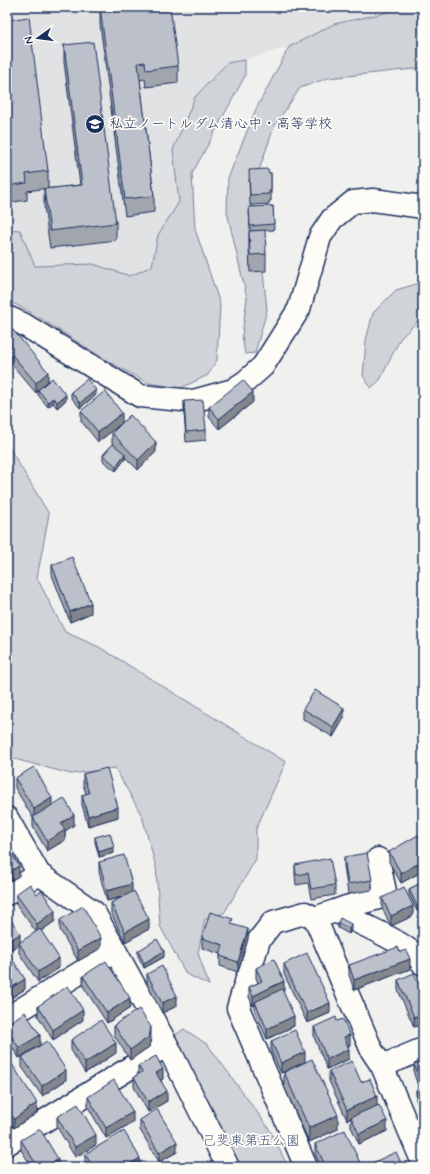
<svg xmlns="http://www.w3.org/2000/svg" width="430" height="1174" viewBox="0 0 430 1174" font-family="Mynerve,'Klee One',sans-serif">
<rect width="100%" height="100%" fill="#f0f0ee"/>
<filter id="ink" filterUnits="userSpaceOnUse"><feTurbulence type="fractalNoise" baseFrequency=".025" numOctaves="2"/><feDisplacementMap in="SourceGraphic" scale="8" xChannelSelector="R" yChannelSelector="G"/><feConvolveMatrix kernelMatrix="1 2 1 2 8 2 1 2 1" color-interpolation-filters="sRGB"/></filter>
<g filter="url(#ink)">
<!-- built -->
<path fill="#e0e2e3" d="M7,7H396L385,13L334,24L289,47L245,60L227,63L195,97L173,150L179,202L158,235L152,266L130,276L93,264L35,266L20,230L7,229Z"/>
<!-- green -->
<path fill="#d0d3d8" stroke="#76819b" d="M396,7H423V68L328,78L300,88L274,127L252,190L251,230L261,252L267,310L255,353L245,354L242,335L247,298L227,212L228,178L256,109L289,47L334,24L385,13Z
M245,60V76L192,174L195,229L220,304L217,360L208,375L181,388L148,383L106,360L32,313L7,300V229L20,230L35,266L93,264L130,276L152,266L158,235L179,202L173,150L195,97L227,63Z
M423,282V319L419,320L400,339L380,380L371,388L363,376L366,340L373,313L396,290Z
M7,444L49,514L37,578L65,632L99,647L286,762L256,829V859L224,913L205,919L198,953L209,985L186,974L160,926L156,867L142,816L115,768L71,774L7,757Z
M184,1029L208,1045L268,1127L288,1167H239L172,1037Z"/>
<g fill="none" stroke-linecap="round" stroke-linejoin="round">
<defs>
<path id="street" d="M7,317L23,324L140,396L193,401L233,390L245,382L263,366L299,309L320,237L332,219L353,202L373,200L423,207
M7,818L39,874L94,912L167,1045L228,1167
M7,894L39,874
M335,911L346,907L386,896L378,859
M315,918L335,911C356,922 412,944 423,964
M7,1018L115,951
M382,1066L423,1049
M7,1144L167,1045
M306,1167L238,1008L259,940L273,922L305,913L315,918L372,1051L382,1066L423,1163"/>
</defs>
<!-- street casing -->
<use href="#street" stroke="#1b2f5e" stroke-width="25"/>
<!-- street -->
<use href="#street" stroke="#fdfcf7" stroke-width="22"/>
</g>
<!-- wall -->
<path fill="#a1a5ae" stroke="#1b2f5e" d="M100,7L178,66V83L146,87L145,79L140,80L154,196V212L125,216L100,24Z
M7,20L48,171V188L27,191V200L7,203Z
M64,45L116,223V240L50,248L44,206V189L80,185L64,62Z
M269,173H271V201H269V204L250,205L249,179Z
M273,206L274,230L250,231L249,207Z
M249,231L266,254V271L250,272L249,248Z
M7,335L66,400L57,408L53,403L48,407L38,395V391L36,393L7,359Z
M71,392L96,395L80,408L71,397Z
M184,401L206,430V440L186,442L184,411Z
M253,402L219,429L209,417V407Z
M81,411L122,423L98,442L81,421Z
M112,433L156,452L138,470L125,457V459L116,471L103,461V455L113,444L112,443Z
M52,565L91,613L70,622L52,575Z
M303,709L344,718L333,737L303,719Z
M83,774L118,817L88,826L82,805V795L86,794L83,784Z
M15,778L52,806L74,825L65,831V840L47,851L33,827V818L15,788Z
M95,837L114,853L99,857L95,842Z
M423,844V871L401,883L389,862V852Z
M344,857L372,880V890L348,894L344,866Z
M99,862L132,892L149,929L125,942L111,913V903L122,897L107,901L99,872Z
M295,865L335,885V895L311,899L308,883L296,885L295,875Z
M423,882V909L417,911L409,894V889Z
M16,894L55,921L41,931L59,968L38,982L19,953V944L7,952L25,989L8,1000L7,998V914L20,943L36,932L16,904Z
M382,898L413,916L391,926L382,908Z
M423,919V938L419,931V921Z
M60,920L101,948L78,961L60,930Z
M338,923L351,929L349,934L338,928Z
M233,925L248,939L238,972L220,966V954L202,948V938Z
M138,951L164,957L144,968L138,956Z
M400,952L410,969L354,990L349,975V965Z
M284,964L330,1013L307,1023L284,974Z
M256,968L284,991L283,992L294,1026L267,1039L255,1012V1005L253,1006L249,997V987L258,983L256,978Z
M147,974L177,1006L162,1013L147,984Z
M83,976L130,1008L107,1023L83,986Z
M398,980L422,992L423,991V1033L419,1025L414,1027L398,990Z
M38,1006L83,1020L53,1040L38,1016Z
M7,1024L40,1045L19,1058L7,1039Z
M114,1025L151,1037L149,1047L130,1060L114,1035Z
M314,1027L350,1045L348,1046L349,1059L327,1069L314,1037Z
M71,1040L116,1053L85,1073L71,1050Z
M271,1041L305,1062L281,1073L271,1051Z
M22,1057L66,1080L42,1096L22,1067Z
M423,1061V1113L421,1114L416,1100V1090L419,1089L414,1074V1064Z
M7,1063L37,1113L14,1128L7,1118Z
M138,1066L163,1079L161,1080L167,1101L148,1112L134,1087V1077L138,1074Z
M329,1071L377,1105L387,1131L359,1144L351,1127V1118L347,1120L329,1081Z
M284,1072L338,1129L309,1142L284,1086Z
M88,1097L133,1122L106,1138L88,1107Z
M57,1117L96,1145L75,1157L57,1127Z
M140,1120L177,1152L159,1162L140,1130Z
M21,1140L58,1167H32L21,1150Z
M315,1144L361,1167H321L315,1154Z
M85,1154L140,1167H87L85,1164Z"/>
<!-- shaded-wall -->
<path fill="#83868d" stroke="#1b2f5e" d="M48,372V382L38,390V391L36,393V383Z
M96,390V395L80,408V403Z
M253,392V402L219,429V419Z
M66,395V400L57,408V402Z
M53,398V403L48,407V402Z
M122,413V423L98,442V432Z
M156,442V452L138,470V460Z
M125,454V459L116,471V466Z
M91,603V613L70,622V612Z
M344,708V718L333,737V727Z
M52,798V808L34,819V809Z
M118,807V817L88,826V816Z
M74,815V825L65,831V840L47,851V841L61,823Z
M114,847V853L99,857V852Z
M423,861V871L401,883V873Z
M19,866V876L7,883V873Z
M132,884V894L107,901V891Z
M423,904V909L417,911V906Z
M413,906V916L391,926V916Z
M55,911V921L37,934V924Z
M149,919V929L125,942V932Z
M351,924V929L349,934V928Z
M248,929V939L238,972V962Z
M20,934V944L7,952V942Z
M101,938V948L78,961V951Z
M164,951V957L144,968V963Z
M59,958V968L38,982V972Z
M410,959V969L354,990V980Z
M25,979V989L8,1000V990Z
M284,981V991L256,1004L255,1002V1005L253,1006V996Z
M177,996V1006L162,1013V1003Z
M130,998V1008L107,1023V1013Z
M330,1003V1013L307,1023V1013Z
M83,1010V1020L53,1040V1030Z
M419,1015V1025L414,1027V1017Z
M294,1016V1026L267,1039V1029Z
M151,1027V1037L149,1047L130,1060V1050Z
M40,1035V1045L19,1058V1048Z
M350,1035V1045L344,1047V1037Z
M116,1043V1053L85,1073V1063Z
M349,1049V1059L327,1069V1059Z
M305,1052V1062L281,1073V1063Z
M163,1069V1079L156,1083V1073Z
M66,1070V1080L42,1096V1086Z
M167,1091V1101L148,1112V1102Z
M377,1096V1106L347,1120V1110Z
M37,1103V1113L14,1128V1119Z
M423,1103V1113L421,1114V1104Z
M133,1112V1122L106,1138V1128Z
M338,1115V1129L309,1142V1128Z
M387,1121V1131L359,1144V1134Z
M96,1135V1145L75,1157V1147Z
M177,1142V1152L159,1162V1153Z
M140,1158V1167H125Z
M58,1159V1167H46Z"/>
<!-- building -->
<path fill="#bbc0ca" stroke="#1b2f5e" d="M100,7H170L178,66L146,70L145,62L138,63L154,196L125,199Z
M29,17L48,171L26,174L27,183L7,186V20Z
M93,42L116,223L50,231L44,189L82,185L64,45Z
M268,169L269,173H271V191H269V194L250,195L249,170Z
M273,206L274,224L250,226L249,207Z
M265,230L266,254L250,255L249,231Z
M13,330L48,372L36,383L7,349V335Z
M52,378L66,395L57,402L53,398L48,402L38,390Z
M87,379L96,390L80,403L71,392Z
M243,380L253,392L219,419L209,407Z
M105,391L122,413L98,432L81,411Z
M203,400L206,430L186,432L184,401Z
M130,415L156,442L138,460L112,433Z
M113,444L125,454L116,466L103,455Z
M72,557L91,603L70,612L52,565Z
M315,690L344,708L333,727L303,709Z
M34,767L52,798L34,809L15,778Z
M107,768L118,807L88,816L82,795L89,793L83,774Z
M64,798L74,815L61,823L65,830L47,841L33,817Z
M110,833L114,847L99,852L95,837Z
M418,835L423,844V861L401,873L389,852Z
M7,846L19,866L7,873Z
M367,853L372,880L348,884L344,857Z
M124,855L132,884L107,891L99,862Z
M330,858L335,885L311,889L308,873L296,875L295,865Z
M423,882V904L417,906L409,889Z
M30,884L37,894L42,891L55,911L37,924L16,894Z
M404,887L413,906L391,916L382,898Z
M134,891L149,919L125,932L111,903Z
M83,906L101,938L78,951L60,920Z
M210,912L233,919L231,924L248,929L238,962L220,956L223,945L202,938Z
M7,914L20,934L7,942Z
M340,918L351,924L349,928L338,923Z
M423,919V928L419,921Z
M40,929L59,958L38,972L19,943Z
M157,939L164,951L144,963L138,951Z
M398,947L400,952L406,950L410,959L354,980L349,965Z
M7,951L25,979L8,990L7,988Z
M307,953L330,1003L307,1013L284,964Z
M274,959L284,981L253,996L249,987L262,981L256,968Z
M106,961L130,998L107,1013L83,976Z
M162,966L177,996L162,1003L147,974Z
M414,973L422,992L423,991V1023L419,1015L414,1017L398,980Z
M68,986L83,1010L53,1030L38,1006Z
M282,989L294,1016L267,1029L255,1002Z
M139,1009L151,1027L149,1037L130,1050L114,1025Z
M25,1012L40,1035L19,1048L7,1029V1024Z
M336,1017L337,1021L343,1019L350,1035L344,1037L349,1049L327,1059L314,1027Z
M101,1020L116,1043L85,1063L71,1040Z
M295,1030L305,1052L281,1063L271,1041Z
M47,1041L66,1070L42,1086L22,1057Z
M156,1056L163,1069L156,1073L167,1091L148,1102L134,1077L142,1072L138,1066Z
M312,1059L338,1115L309,1128L284,1072Z
M10,1061L37,1103L14,1119L7,1108V1063Z
M352,1061L361,1082L370,1079L377,1096L347,1110L329,1071Z
M423,1061V1103L421,1104L416,1090L423,1087L414,1064Z
M114,1080L133,1112L106,1128L88,1097Z
M78,1104L96,1135L75,1147L57,1117Z
M379,1105L387,1121L359,1134L351,1117Z
M157,1109L177,1142L159,1153L140,1120Z
M40,1129L58,1159L46,1167H38L21,1140Z
M345,1130L361,1165L357,1167H326L315,1144Z
M124,1131L140,1158L125,1167H93L85,1154Z
M396,1152L403,1167H374L372,1163Z
M67,1164L69,1167H62Z"/>
</g>
<!-- icons -->
<defs>
<symbol id="school-disc" viewBox="-11 -11 22 22"><circle r="9.5" fill="#1b2f5e" stroke="#fdfcf7"/><path d="M0-5L7-2L0 1L-7-2ZM-4 1L0 2.5L4 1V4Q0 6-4 4Z" fill="#fff"/></symbol>
</defs>
<g fill-rule="evenodd">
<use href="#school-disc" x="84" y="113" width="22" height="22"/>
</g>
<g text-anchor="middle" dominant-baseline="central" stroke-width="3.5" stroke-linejoin="round" paint-order="stroke">
<!-- poi labels -->
<g font-size="14" fill="#1b2f5e" stroke="#fdfcf7" text-anchor="start">
<text x="109" y="124">私立ノートルダム清心中・高等学校</text>
</g>
<!-- park labels -->
<g font-size="14" fill="#48587c" stroke="#fdfcf7">
<text x="251" y="1141">己斐東第五公園</text>
</g>
</g>
<!-- margin -->
<rect width="430" height="1174" fill="none" stroke="#fdfcf7" stroke-width="24"/>
<rect x="12" y="12" width="406" height="1150" fill="none" stroke="#1b2f5e" stroke-width="1.5" filter="url(#ink)"/>
<!-- north arrow -->
<g transform="translate(38 38) rotate(256)" stroke="#fdfcf7" stroke-width="3" paint-order="stroke">
<path d="M0-3L7 15L0 10L-7 15Z" fill="#1b2f5e"/>
<text y="-6" font-size="11" font-weight="bold" text-anchor="middle" fill="#1b2f5e">N</text>
</g>
</svg>
